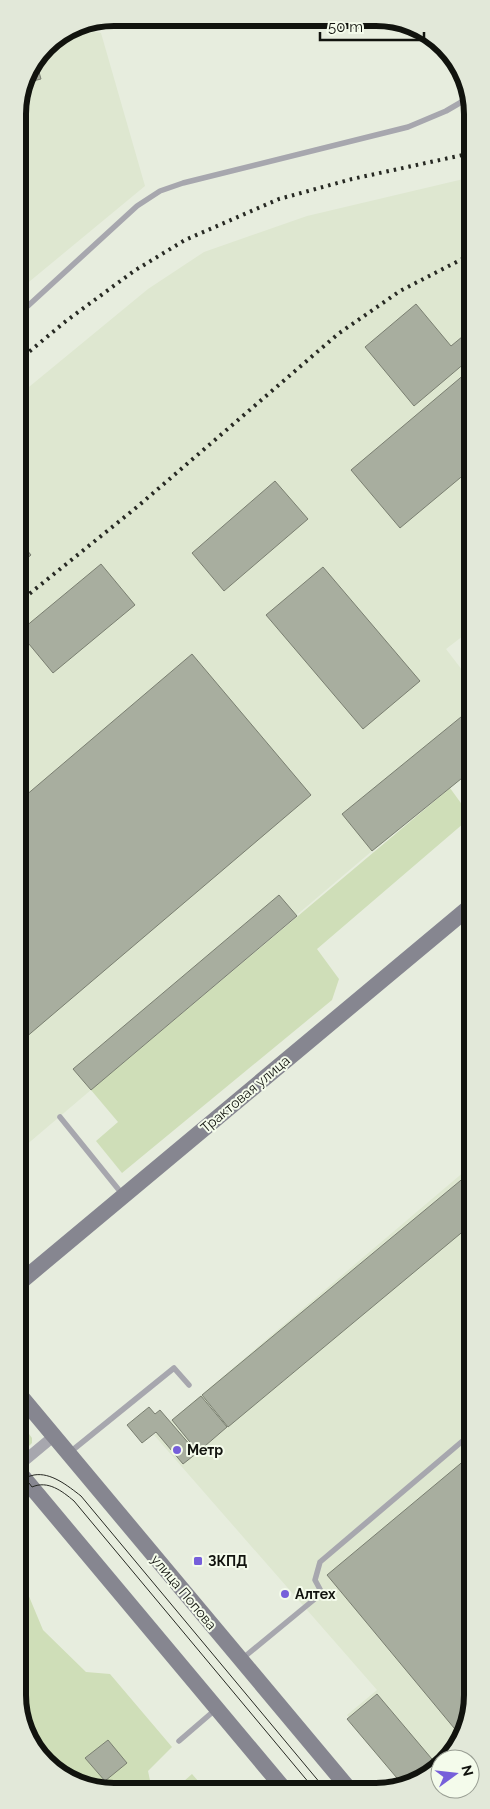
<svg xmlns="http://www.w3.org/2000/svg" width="490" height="1809" viewBox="0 0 490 1809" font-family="Raleway,sans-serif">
<rect width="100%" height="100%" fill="#e7edde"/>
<!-- built -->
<path fill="#dee7d0" d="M75,26L101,33L145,186L18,291V108L46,45Z
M472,177V575L468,579L472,584V629L446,649L472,683V770L372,851L18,1152V396L148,289L204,252L307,216Z
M472,1165V1701L448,1759H440V1763L403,1783L347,1715L377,1690L154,1435Z"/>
<!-- green -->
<path fill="#cfdeb8" d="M450,788L471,817L317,949L339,979L332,1000L122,1173L96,1141L118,1122L91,1090Z
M18,1419L32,1438V1443C28,1447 24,1451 18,1449Z
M18,1563L28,1594L43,1630L86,1672L110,1674L172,1747L148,1771L152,1790H95L42,1759L18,1708Z
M192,1774L206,1790H175V1789Z"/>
<!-- building -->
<path fill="#a8ae9f" stroke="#7a7f71" d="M37,65L41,79L29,82Z
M416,304L451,346L468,332L472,337V357L414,406L365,347Z
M472,368V468L400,528L351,470Z
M275,481L308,519L224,591L192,553Z
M18,539L31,555L18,566Z
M101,564L135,605L53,673L19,632Z
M323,567L420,681L363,729L266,615Z
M192,654L311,795L18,1044V802Z
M472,708V770L372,851L342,814Z
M279,895L297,916L91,1090L73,1069Z
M472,1171V1224L228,1427L202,1395Z
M201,1396L227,1427L198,1452L172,1420Z
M149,1407L155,1414L160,1410L197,1453L183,1464L156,1432L142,1443L127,1425Z
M472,1454V1701L459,1734L327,1575Z
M377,1694L437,1765L402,1784L347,1719Z
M108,1740L127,1763L105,1781L85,1758Z"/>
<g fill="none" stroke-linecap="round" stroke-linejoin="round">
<!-- service -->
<path stroke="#a7a7ae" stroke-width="5.5" d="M18,315L137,206L160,191L183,183L408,127L446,111L470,97
M60,1117L123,1195
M69,1453L174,1368L189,1385
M243,1658L322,1593L315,1580L320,1562L472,1433
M179,1741L215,1710"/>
<!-- minor -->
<path stroke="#a7a7ae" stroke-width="11" d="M18,1466L54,1436"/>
<!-- secondary -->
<path stroke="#868690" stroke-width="16" d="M18,1284L472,905
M18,1393L350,1790
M18,1471L285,1790"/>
<!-- tram -->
<path stroke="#272923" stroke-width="1" d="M18,1479C25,1479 28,1476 34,1475C51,1472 68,1486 81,1496L326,1790
M18,1486L29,1483L32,1487C48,1480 62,1491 74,1501L315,1790"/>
<!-- rail -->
<path stroke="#272923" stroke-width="4" stroke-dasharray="2.5 5" stroke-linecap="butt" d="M18,361L66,321L134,271L185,240L279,199L352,179L472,153
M18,603L137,507L338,334L400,291L472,254"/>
</g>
<!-- markers -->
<g fill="#765fda" stroke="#f4fbeb" stroke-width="2">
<circle cx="177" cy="1450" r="5"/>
<rect x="193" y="1556" width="10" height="10" rx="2.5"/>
<circle cx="285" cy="1594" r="5"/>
</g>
<g text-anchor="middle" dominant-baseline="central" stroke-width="4" stroke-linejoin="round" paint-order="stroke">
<!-- street labels -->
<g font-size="14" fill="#11130e" stroke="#f4fbeb">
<text transform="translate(245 1094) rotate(-40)">Трактовая улица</text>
<text transform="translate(184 1592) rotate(50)">улица Попова</text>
</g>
<!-- poi labels -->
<g font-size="14" font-weight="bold" fill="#11130e" stroke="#f4fbeb" text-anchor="start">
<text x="187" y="1450">Метр</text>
<text x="208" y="1561">ЗКПД</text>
<text x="295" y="1594">Алтех</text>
</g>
</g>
<!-- crop -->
<path d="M0 0H490V1809H0ZM114 26H376A88 88 0 0 1 464 114V1695A88 88 0 0 1 376 1783H114A88 88 0 0 1 26 1695V114A88 88 0 0 1 114 26Z" fill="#e2e8d9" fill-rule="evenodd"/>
<path fill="none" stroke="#11130e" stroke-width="6" d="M114 26H376A88 88 0 0 1 464 114V1695A88 88 0 0 1 376 1783H114A88 88 0 0 1 26 1695V114A88 88 0 0 1 114 26Z"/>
<!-- north arrow -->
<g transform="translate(455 1774) rotate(75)"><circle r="24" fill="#f4fbeb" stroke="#999e93"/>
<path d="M0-4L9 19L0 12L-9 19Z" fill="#765fda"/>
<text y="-8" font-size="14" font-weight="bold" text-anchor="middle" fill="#11130e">N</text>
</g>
<!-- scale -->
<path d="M320 32v8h104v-8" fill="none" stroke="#11130e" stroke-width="2.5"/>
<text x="328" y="32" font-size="15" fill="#11130e" stroke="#f4fbeb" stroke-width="4" paint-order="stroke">50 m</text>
</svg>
